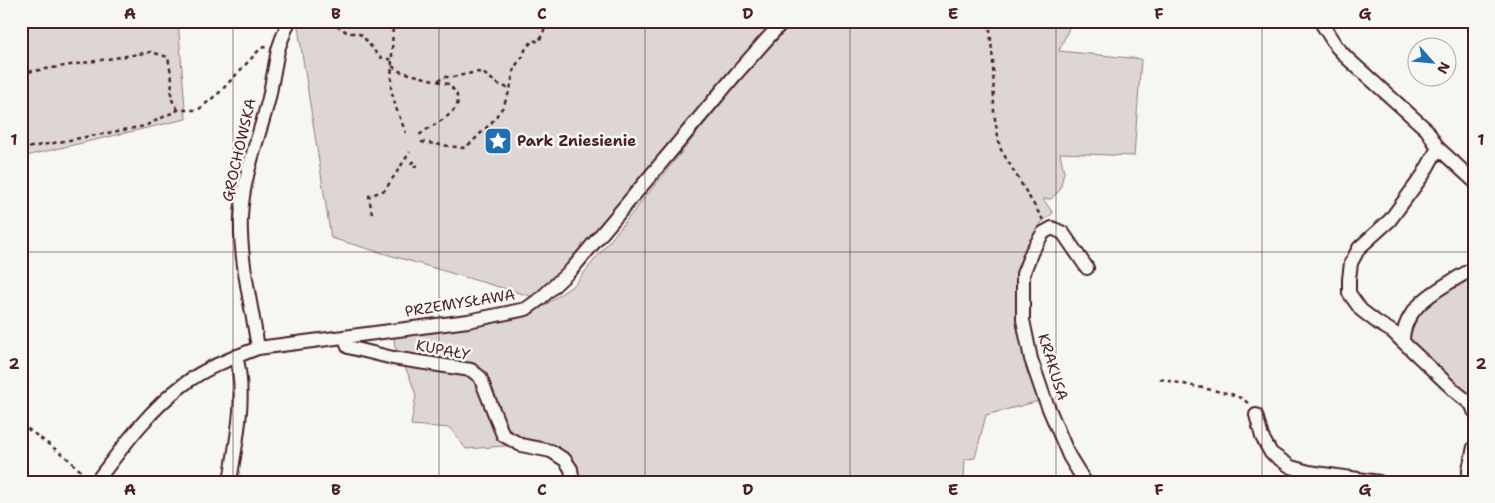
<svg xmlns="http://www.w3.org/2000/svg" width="1495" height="503" viewBox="0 0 1495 503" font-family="'Shantell Sans',sans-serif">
<rect width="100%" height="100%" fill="#f6f6f2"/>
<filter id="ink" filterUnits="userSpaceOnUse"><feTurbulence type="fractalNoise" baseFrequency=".02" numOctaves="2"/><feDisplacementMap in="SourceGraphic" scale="10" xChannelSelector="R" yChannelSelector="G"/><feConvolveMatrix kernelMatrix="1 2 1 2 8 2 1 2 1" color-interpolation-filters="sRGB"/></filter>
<g filter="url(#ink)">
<!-- green -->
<path fill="#ddd6d5" stroke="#947a80" d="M21,21H178L186,119L21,157Z
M297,21H783L540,299L331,238Z
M794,21H1072L1059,51L1141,59L1134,156L1060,153L1064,172L1060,190L1051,199H1043L1053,213L1041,223L1023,260L1017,291L1021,336L1043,400L986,415L975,458L965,459L964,482H579L574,462L543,443L466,449L450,428L411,425L416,395L410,378L395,347L394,340L398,334L544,306L575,284L735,86Z
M1474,275V405L1408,343L1414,316L1429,301Z"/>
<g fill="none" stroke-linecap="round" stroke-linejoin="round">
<defs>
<path id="street" d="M1320,21L1336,46L1347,58L1427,130L1438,148L1474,181
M1438,148L1423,175L1390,220L1359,248L1351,263L1349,279V293L1361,310L1378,323L1393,332L1403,342L1456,392L1472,405L1474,411
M345,337L348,347L393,358L471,370L480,377L503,435L521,445L551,451L565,460L571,469L573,482
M1403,342C1402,304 1446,285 1474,268
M258,348C252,307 239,257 241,216C243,175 259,138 269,98C272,82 275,66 278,50C281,40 285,31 289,21
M1256,415L1262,437L1271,453L1291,467L1309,472L1379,482
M96,482C122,448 148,411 183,385C205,368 232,358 258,348L468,321L526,309L540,299L572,269L736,74L783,21
M230,482C236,441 247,396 236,356
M1085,482L1069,456L1044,397L1031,359L1023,320V274L1032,251L1043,233L1052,228L1063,233L1087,268
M1469,482V469L1474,447"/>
</defs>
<!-- street casing -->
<use href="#street" stroke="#4a1f2b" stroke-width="16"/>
<!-- path -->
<path stroke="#4a1f2b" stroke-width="2.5" stroke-dasharray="4 4" stroke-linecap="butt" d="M330,21L348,33H356L362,35L379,57L393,60
M393,21L391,89L396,108L406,133
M989,21L993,61L994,113L1000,148L1043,220
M392,66L399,71L448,84C477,109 434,122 418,136
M21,73L151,52L168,57L172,79L171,98L178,110
M438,81L443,77H453L477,72L483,73L498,84L510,89
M421,142L463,148L471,143L492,122L503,107L510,90L514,68L523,56L525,50L533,40L539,42L548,21
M21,149L145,126L178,110H198L220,92L261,48L266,47
M411.5 164a2.5 2.5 0 1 1 5 0a2.5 2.5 0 1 1-5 0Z
M372,214L369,196L385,190L410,152
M1160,379L1231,394L1243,399L1249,404
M21,424L66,457L86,476"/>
<!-- street -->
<use href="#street" stroke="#f6f6f2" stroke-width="12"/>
</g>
</g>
<!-- grid -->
<path fill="none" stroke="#4a1f2b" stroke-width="1" stroke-opacity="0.55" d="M233,21V482M439,21V482M645,21V482M850,21V482M1056,21V482M1262,21V482M21,252H1474"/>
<!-- icons -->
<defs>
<symbol id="sight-square" viewBox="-11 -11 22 22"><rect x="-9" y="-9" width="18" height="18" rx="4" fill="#1f6fb2" stroke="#f6f6f2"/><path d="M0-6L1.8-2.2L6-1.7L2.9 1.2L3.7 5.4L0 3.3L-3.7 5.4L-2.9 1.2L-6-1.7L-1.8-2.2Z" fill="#fff"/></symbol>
</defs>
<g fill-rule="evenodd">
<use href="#sight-square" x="482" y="125" width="32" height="32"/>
</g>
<g text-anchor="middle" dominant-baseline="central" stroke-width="5" stroke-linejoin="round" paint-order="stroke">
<!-- poi labels -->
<g font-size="15" font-weight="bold" fill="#4a1f2b" stroke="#f6f6f2" text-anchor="start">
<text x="517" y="141">Park Zniesienie</text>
</g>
<!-- street labels -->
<g font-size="15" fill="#4a1f2b" stroke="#f6f6f2">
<text transform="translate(239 150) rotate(-77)">GROCHOWSKA</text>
<text transform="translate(460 303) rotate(-9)">PRZEMYSŁAWA</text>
<text transform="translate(443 350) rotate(11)">KUPAŁY</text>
<text transform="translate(1053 367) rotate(73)">KRAKUSA</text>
</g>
</g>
<!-- margin -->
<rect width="1495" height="503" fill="none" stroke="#f6f6f2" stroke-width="55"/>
<!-- north arrow -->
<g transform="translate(1432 62) rotate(117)"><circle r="24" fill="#f6f6f2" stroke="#b1a0a2"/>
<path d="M0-4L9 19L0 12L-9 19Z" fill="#1f6fb2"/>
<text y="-8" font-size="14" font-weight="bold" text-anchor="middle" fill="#4a1f2b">N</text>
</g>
<rect x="28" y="28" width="1440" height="448" fill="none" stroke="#4a1f2b" stroke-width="2"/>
<g font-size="16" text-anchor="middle" font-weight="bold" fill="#4a1f2b">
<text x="130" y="19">A</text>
<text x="336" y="19">B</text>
<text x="542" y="19">C</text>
<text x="748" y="19">D</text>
<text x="953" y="19">E</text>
<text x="1159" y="19">F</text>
<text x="1365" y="19">G</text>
<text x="14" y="145">1</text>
<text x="1481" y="145">1</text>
<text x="14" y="369">2</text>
<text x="1481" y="369">2</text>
<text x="130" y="495">A</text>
<text x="336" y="495">B</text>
<text x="542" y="495">C</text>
<text x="748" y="495">D</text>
<text x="953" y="495">E</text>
<text x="1159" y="495">F</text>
<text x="1365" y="495">G</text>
</g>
</svg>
